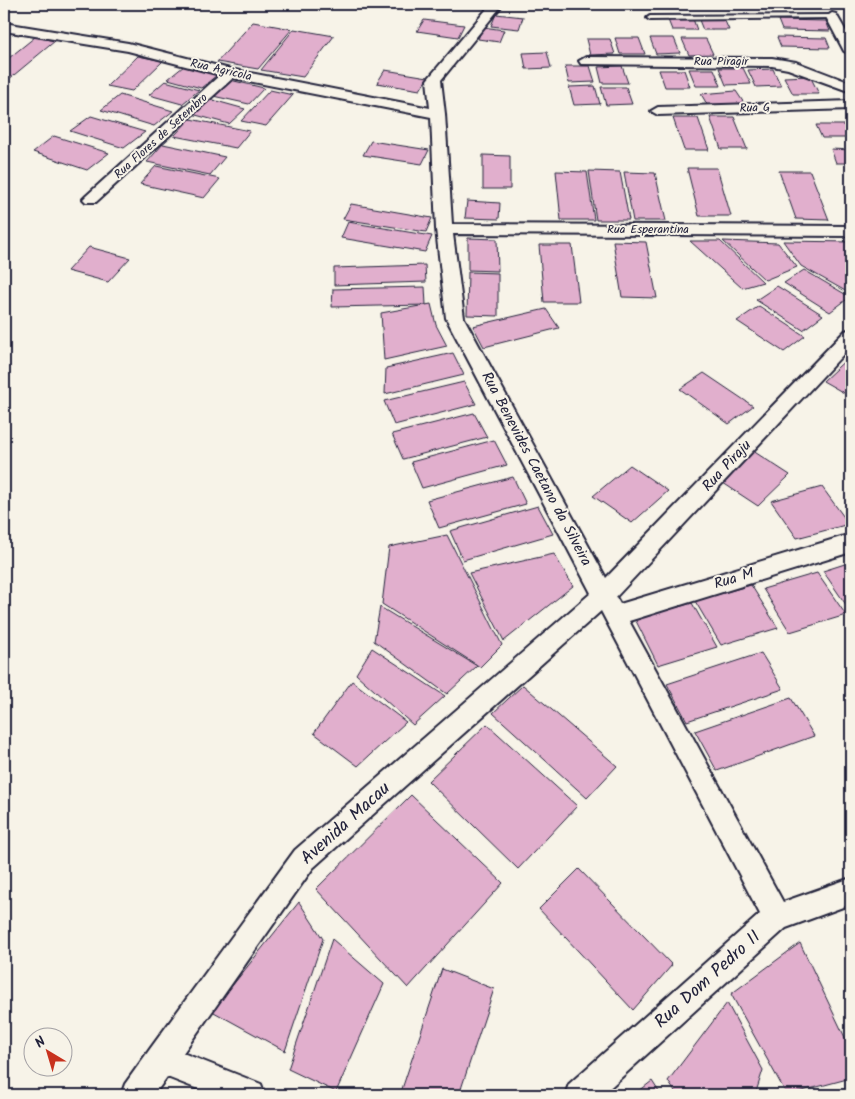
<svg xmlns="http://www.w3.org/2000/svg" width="855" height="1099" viewBox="0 0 855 1099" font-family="Kalam,sans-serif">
<rect width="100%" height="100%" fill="#f7f3e8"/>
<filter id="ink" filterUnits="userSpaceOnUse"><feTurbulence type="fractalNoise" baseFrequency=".02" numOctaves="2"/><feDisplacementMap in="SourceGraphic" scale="10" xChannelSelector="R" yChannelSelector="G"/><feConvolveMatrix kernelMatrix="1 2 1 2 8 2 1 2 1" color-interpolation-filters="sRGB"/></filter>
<g filter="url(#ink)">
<!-- building -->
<path fill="#e1afcd" stroke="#22223b" d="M496,14L523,17L519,29L491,26Z
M693,19L697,30H672L668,20Z
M724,19L729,30H703L699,20Z
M424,20L464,25L458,37L417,31Z
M778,20L826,21L830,31L782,30Z
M253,22L292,29L258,69L217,62Z
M483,27L504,30L499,42L478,39Z
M294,29L334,36L303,77L261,70Z
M35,37L55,41L8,80L4,79V62Z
M777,37L826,38L830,48L781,47Z
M615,38H639L645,54H620Z
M650,38H674L680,53L656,54Z
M586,39H610L615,54L590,55Z
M682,39H706L713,54L689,55Z
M547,52L551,68L526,69L523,53Z
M138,56L163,61L132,91L107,86Z
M184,66L217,75L201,88L168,79Z
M565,66H590L595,82L569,83Z
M622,66L628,83H602L598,67Z
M719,68H743L751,84L726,85Z
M689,69H714L721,86H696Z
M773,69L781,86L756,87L748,70Z
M385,70L428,77L420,90L377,83Z
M659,70H684L690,87H665Z
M810,76L819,94H793L784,77Z
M230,80L264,88L249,104L213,96Z
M165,81L199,90L182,104L149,95Z
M595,86L600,104L574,105L569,87Z
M601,87H626L632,104L606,105Z
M270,90L293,95L266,126L241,121Z
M736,91L744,103L708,106L701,94Z
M120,95L173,111L154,126L101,110Z
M209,99L245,109L229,124L192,114Z
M91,116L145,132L124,148L70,131Z
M710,117H734L747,149H721Z
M673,118H698L709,150H684Z
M190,119L250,131L236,148L174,136Z
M816,125H851V138H822Z
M54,136L109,153L87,170L33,152Z
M371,141L429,150L422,164L363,155Z
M163,144L225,157L210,175L147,162Z
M831,149L851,150V163H836Z
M483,155L510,156V189H483Z
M156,166L220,179L204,198L140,184Z
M687,168H717L731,216H699Z
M556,171L587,172L594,220H561Z
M589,171L620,172L629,220H596Z
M779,171H810L829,220L796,219Z
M624,172L655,173L666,221H633Z
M467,201L500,203L499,219L465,218Z
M351,204L432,218L426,232L343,219Z
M348,222L432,236L425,252L341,238Z
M468,238L497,239L498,271L468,270Z
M613,241L646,242L657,298L622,297Z
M690,241H720L763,282L742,288Z
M723,241L778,243L797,267L765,280Z
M783,241L851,242V291L849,293L801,266Z
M539,245H572L579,302H544Z
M89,247L130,258L108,282L67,271Z
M425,265L426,282L334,285V268Z
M804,270L850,297L830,312L784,283Z
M468,272L498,273V316L467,315Z
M777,286L823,315L803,330L756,300Z
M425,287L426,305L332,307L333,289Z
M431,304L436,325L447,346L384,360L381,313Z
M759,306L805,336L784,352L737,321Z
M546,309L559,328L484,347L473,326Z
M453,353L464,375L385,394L386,368Z
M851,355V397L823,381Z
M704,373L753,406L729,424L680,389Z
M464,382L476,404L394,425L384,401Z
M474,413L487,437L403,459L392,434Z
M494,440L507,465L422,488L411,462Z
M750,449L790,475L758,506L717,479Z
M630,465L668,491L632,523L593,496Z
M513,477L526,504L439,528L427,500Z
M822,487L849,524L797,538L771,501Z
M538,506L553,534L463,560L450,531Z
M447,535L502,645L480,667L382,604L389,547Z
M554,554L573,586L504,641L469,573Z
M851,562V612L823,571Z
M817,573L846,615L790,632L763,589Z
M751,585L778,628L721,645L695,601Z
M692,603L717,647L658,665L635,619Z
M380,607L477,666L447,694L374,641Z
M372,648L445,696L413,725L356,674Z
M761,653L783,689L687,721L667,684Z
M352,681L406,722L358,766L314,733Z
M523,685L617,766L587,798L493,713Z
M791,698L814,736L717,771L695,731Z
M487,724L577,806L518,869L428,781Z
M411,795L503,883L408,988L316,889Z
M579,869L672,965L633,1010L539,909Z
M299,902L323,939L285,1051L212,1011Z
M332,939L384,984L336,1092L288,1069Z
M800,943L851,1050V1078L787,1095L731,994Z
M442,969L494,989L459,1095H400Z
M727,1003L763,1070L755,1095H677L668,1081Z
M652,1081L661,1095H634Z"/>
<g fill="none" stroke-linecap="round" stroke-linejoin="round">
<defs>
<path id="service" d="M832,15L835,17L834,18L650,20L647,18L650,16Z"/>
<path id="minor" d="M491,4H503L441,80L445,114L452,224L851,226V236L453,234L464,318L606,578L845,331L851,329V346L616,597L620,604L851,534V552L629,621L783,902L851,878V904L786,928L602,1095H565L569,1084L760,914L601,611L313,868L183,1053L261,1084L265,1095H213L167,1077L154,1095H121L125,1084L150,1049L295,850L591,593L446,318L436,229L431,117L233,78L96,202H86L83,199L86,196L220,75L128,51L4,31V23L128,43L230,69L430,108L427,80Z
M832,13L836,14L851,40V55L844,51L826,17Z
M586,57L772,58L796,62L851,83V92L788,69L772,66L581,64L579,61Z
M851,101V109L658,115L651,111L658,107Z"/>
</defs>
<!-- service casing -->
<use href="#service" stroke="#22223b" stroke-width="4"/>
<!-- minor casing -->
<use href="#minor" stroke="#22223b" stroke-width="4"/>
<!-- service -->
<use href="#service" fill="#f7f3e8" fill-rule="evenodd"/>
<!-- minor -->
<use href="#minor" fill="#f7f3e8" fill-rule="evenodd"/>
</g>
</g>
<g text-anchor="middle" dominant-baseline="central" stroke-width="4" stroke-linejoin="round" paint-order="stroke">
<!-- far-street labels -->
<g font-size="12" fill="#22223b" stroke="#f7f3e8">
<text x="721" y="61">Rua Piragir</text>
<text transform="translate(221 70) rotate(13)">Rua Agricola</text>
<text transform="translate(755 108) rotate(-2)">Rua G</text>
<text transform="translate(161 136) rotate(-42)">Rua Flores de Setembro</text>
<text x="648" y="229">Rua Esperantina</text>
</g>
<!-- street labels -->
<g font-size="15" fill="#22223b" stroke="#f7f3e8">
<text transform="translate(727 466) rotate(-47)">Rua Piraju</text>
<text transform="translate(536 469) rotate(62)">Rua Benevides Caetano da Silveira</text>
<text transform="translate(734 579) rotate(-17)">Rua M</text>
</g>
<!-- near-street labels -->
<g font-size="18" fill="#22223b" stroke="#f7f3e8">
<text transform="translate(346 824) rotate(-42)">Avenida Macau</text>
<text transform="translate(708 980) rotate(-42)">Rua Dom Pedro II</text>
</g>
</g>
<!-- margin -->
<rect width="855" height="1099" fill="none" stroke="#f7f3e8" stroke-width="20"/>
<rect x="10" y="10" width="835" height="1079" fill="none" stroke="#22223b" stroke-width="2" filter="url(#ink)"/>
<!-- north arrow -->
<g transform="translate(48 1052) rotate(322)"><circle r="24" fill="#f7f3e8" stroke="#a29fa3"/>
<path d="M0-4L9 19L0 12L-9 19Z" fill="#c8321e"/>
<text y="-8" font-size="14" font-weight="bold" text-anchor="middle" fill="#22223b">N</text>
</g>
</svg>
